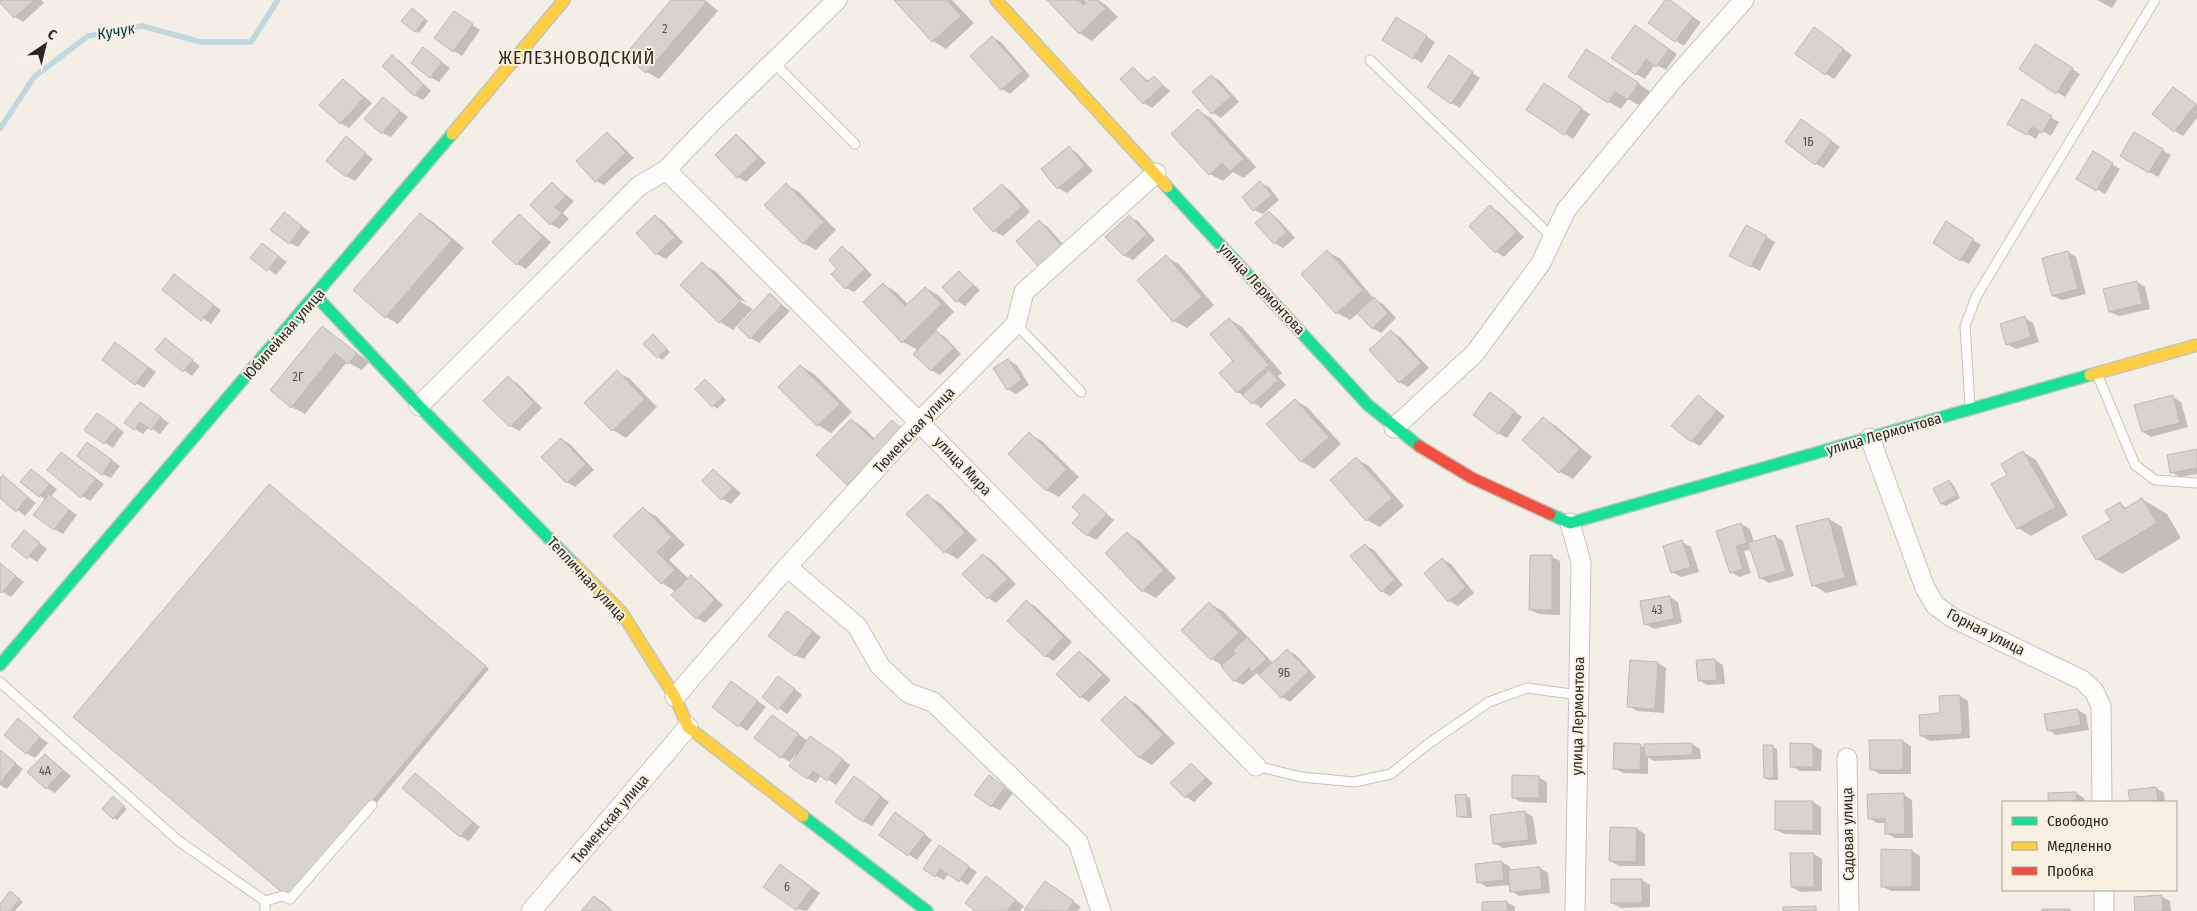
<svg xmlns="http://www.w3.org/2000/svg" width="2197" height="911" viewBox="0 0 2197 911" font-family="'Fira Sans Condensed',sans-serif">
<rect width="100%" height="100%" fill="#f3efe6"/>
<!-- shadow -->
<path fill="#0003" d="M0,0H41L44,3L23,22L15,17Z
M673,0H705L718,11L659,79L647,72Z
M895,0H952L974,23L946,49L933,41Z
M1048,0H1085L1087,4L1091,0H1098L1106,5L1118,17L1092,41L1079,33Z
M1666,0L1701,22L1684,46L1676,41Z
M2097,0H2117L2112,8Z
M413,9L428,21L419,33L415,31Z
M462,18L480,30L462,56L454,51Z
M1397,18L1435,42L1422,63L1383,40Z
M1643,31L1677,54L1666,70L1655,64L1645,79L1636,74Z
M1823,34L1852,55L1834,79L1796,54Z
M993,38L1001,42L1030,76L1010,94L1002,89Z
M423,49L450,68L439,82L430,77Z
M2044,50L2080,74L2065,97L2020,69Z
M392,57L400,61L431,91L423,100L414,95Z
M1599,58L1651,92L1642,107L1628,99L1621,109L1609,102Z
M1457,62L1480,78L1460,108L1452,103Z
M1133,69L1150,82L1154,78L1170,91L1152,108L1144,103Z
M1211,76L1220,81L1239,102L1221,118L1213,113Z
M344,80L372,103L349,128L340,123Z
M2174,89L2197,105V118L2183,136L2175,131Z
M1553,90L1590,114L1573,139L1528,110Z
M383,98L408,117L391,137L383,133Z
M2022,101L2059,122L2051,136L2041,130L2036,139L2009,123Z
M1198,111L1211,118L1256,167L1244,178L1233,172L1223,181L1210,174Z
M1802,120L1840,147L1824,168L1816,164Z
M607,134L615,139L634,158L604,185L596,181Z
M2135,134L2171,155L2158,177L2122,156Z
M736,136L744,141L766,163L746,182L738,177Z
M346,138L373,159L355,181L346,176Z
M1069,148L1077,153L1093,171L1067,193L1058,188L1043,170Z
M2094,153L2120,169L2105,194L2078,178Z
M1260,183L1269,187L1279,200L1263,214L1254,210Z
M552,184L574,201L563,213L569,219L559,229L551,224Z
M786,185L799,192L836,230L816,250L803,243Z
M1003,186L1011,191L1030,212L1003,236L994,231L975,209Z
M1490,207L1499,212L1524,237L1504,257L1496,252Z
M1269,213L1277,218L1295,238L1283,248L1274,243Z
M284,214L310,232L298,247L290,243Z
M420,214L433,222L464,248L398,324L386,317Z
M519,215L551,242L526,269L517,264L494,242Z
M655,216L663,221L683,242L666,259L657,254L637,233Z
M1129,217L1138,221L1155,240L1133,260L1124,255Z
M1040,222L1048,227L1069,251L1047,270L1038,265Z
M1747,226L1775,242L1760,271L1739,260Z
M1955,228L1981,245L1969,264L1961,260Z
M262,244L287,262L276,275L252,257Z
M842,248L851,253L872,275L854,292L846,288L839,269Z
M1328,252L1341,259L1374,299L1383,304L1396,318L1381,333L1372,328L1358,313L1350,320L1337,313Z
M2068,252L2076,257L2086,294L2062,300L2053,296Z
M1166,257L1179,264L1214,305L1187,328L1174,321Z
M702,264L715,271L747,303L736,297L735,299L753,309L733,330L720,322Z
M959,272L980,290L965,306L957,301Z
M174,276L221,310L211,324L163,290Z
M2137,282L2145,287L2150,309L2119,316L2110,312Z
M883,284L896,292L909,305L926,288L939,296L954,312L935,331L945,337L961,354L940,375L931,370L918,350L903,342Z
M770,295L790,311L759,343L751,338Z
M2025,318L2033,323L2039,342L2016,349L2007,344Z
M1229,319L1242,327L1282,373L1278,376L1286,385L1261,408L1238,392Z
M322,327L369,362L362,370L347,362L305,414L292,407Z
M1391,332L1400,337L1429,368L1408,387L1399,382Z
M653,336L670,352L662,360L645,344Z
M165,339L200,366L192,376L157,350Z
M124,349L156,372L144,388L136,383Z
M1008,360L1017,365L1029,385L1016,394L1007,389Z
M801,366L814,374L852,412L831,433L818,425Z
M617,372L630,379L657,407L626,438L613,430L586,403Z
M508,378L517,383L542,408L519,431L511,426L485,401Z
M709,383L726,400L717,409L696,389Z
M1698,396L1725,416L1700,446L1691,441Z
M2173,397L2181,402L2188,427L2151,437L2143,432Z
M1498,399L1522,417L1507,438L1498,433Z
M1295,400L1308,408L1341,444L1314,469L1301,461Z
M148,408L169,423L160,434L149,427L143,434L126,423Z
M1543,418L1556,426L1592,457L1573,479L1560,472Z
M105,419L124,432L113,448L86,430Z
M852,420L864,428L875,439L892,422L905,429L860,492L847,484Z
M1029,434L1042,441L1079,477L1059,497L1046,490Z
M561,439L570,444L594,470L575,487L567,482Z
M96,448L120,466L111,478L103,474Z
M2197,450V474L2180,477L2171,472Z
M2023,452L2036,460L2068,515L2031,536L2018,528L2008,475Z
M62,453L104,484L90,501L82,496Z
M1356,459L1369,466L1404,506L1380,527L1367,520Z
M31,470L57,489L51,497L77,515L63,534L54,529L46,500L40,496Z
M714,470L741,493L731,504L722,499Z
M3,477L36,503L25,516L0,496V480Z
M1949,481L1953,484L1960,498L1946,506L1942,504L1934,490Z
M273,488L489,669L295,900L291,898Z
M927,495L940,503L977,540L958,559L945,552Z
M1084,495L1114,520L1096,540L1087,535L1082,514Z
M2142,499L2167,514L2181,538L2122,574L2097,559L2084,537L2112,520L2120,504L2127,508Z
M643,509L656,516L685,545L669,560L689,579L691,577L699,582L723,605L705,623L697,618L676,592L662,583Z
M1829,519L1842,527L1857,585L1826,593L1813,585Z
M1741,524L1750,529L1754,543L1775,536L1783,541L1794,576L1769,583L1761,578L1752,549L1744,551L1751,573L1739,577L1731,572L1718,531Z
M1127,533L1140,541L1176,578L1156,598L1143,591Z
M32,537L47,549L37,562L13,546Z
M1682,542L1691,547L1699,572L1681,577L1672,572Z
M1365,545L1374,550L1403,585L1390,596L1381,591Z
M984,555L992,560L1016,584L996,603L988,598L964,574Z
M1552,557L1560,561V615L1539,614L1530,610Z
M1442,559L1451,564L1474,593L1458,606L1449,601Z
M0,564L24,582L11,597L0,590Z
M1670,597L1678,602L1682,623L1654,629L1645,624Z
M1026,602L1035,606L1072,642L1054,661L1045,656Z
M1210,604L1223,611L1273,663L1287,650L1296,655L1316,677L1290,702L1282,697L1257,673L1243,685L1235,681L1223,666L1212,659Z
M795,618L821,637L804,659L795,655Z
M1080,653L1088,658L1111,680L1089,702L1081,697Z
M1715,660L1723,665L1725,684L1707,685L1699,680Z
M1631,661L1658,663L1666,668L1664,713L1637,711L1628,706Z
M732,683L766,707L747,731L713,707Z
M787,683L802,695L787,714L763,697Z
M1960,696L1968,701L1970,738L1930,741L1921,736Z
M1125,698L1138,705L1175,743L1152,765L1140,758Z
M2078,710L2086,715L2089,730L2056,735L2048,730Z
M772,716L808,741L811,737L819,742L850,765L836,785L821,775L816,783L807,778L795,755L790,762L781,757Z
M18,720L48,743L35,758L26,753Z
M1902,741L1911,746V774H1880L1871,769Z
M1692,744L1700,749L1701,759L1654,761L1648,757V774L1623,773L1614,768L1640,745L1645,748Z
M1791,744L1813,745L1822,750L1821,771H1800L1791,766Z
M1773,747L1777,749L1778,780H1769L1765,778Z
M0,751L23,769L7,789L0,785Z
M46,755L71,776L55,793L47,788Z
M1191,764L1213,783L1194,802L1186,797Z
M415,775L480,827L469,841L460,836Z
M989,776L1013,793L1000,810L991,806Z
M1538,777L1547,782V803L1522,802L1513,798Z
M862,782L889,802L872,826L863,821Z
M2156,788L2164,793L2165,802H2131L2130,791Z
M2076,793L2084,798L2085,802H2049V795Z
M1904,795L1912,800L1913,838H1895L1886,833V823H1877L1869,818Z
M1466,796L1470,798L1472,818H1462L1458,816Z
M117,800L127,809L117,820L114,818Z
M1813,802L1821,807V835L1785,834L1776,830Z
M1525,812L1533,817L1537,844L1503,848L1494,843Z
M904,819L932,840L917,860L880,835Z
M1637,829L1645,834V866H1619L1610,861Z
M1912,851L1920,856V891H1891L1882,886Z
M948,852L977,872L968,885L949,873L944,880L936,876Z
M1814,854L1822,859V891L1800,892L1792,887Z
M1502,862L1510,867L1511,871L1540,868L1548,873L1550,893L1519,896L1511,891L1510,885L1487,887L1478,882Z
M788,870L820,893L807,911L796,909Z
M986,878L1024,906L1020,911H977Z
M1642,880L1650,885V907L1621,908L1612,903Z
M1054,887L1081,907L1078,911L1026,909Z
M14,895L23,902L15,911H0V906Z
M2161,896L2170,901L2171,911H2137Z
M595,897L603,902L613,911H583Z
M1506,902L1515,907V911H1483Z"/>
<g fill="none" stroke-linecap="round" stroke-linejoin="round">
<!-- stream -->
<path stroke="#c1d8dd" stroke-width="5.5" d="M0,129L34,77L88,36L142,26L201,42H251L278,0"/>
</g>
<!-- building -->
<path fill="#d9d4ca" stroke="#bebab3" d="M0,0H34L14,18L0,3Z
M671,0H703L706,3L646,73L625,55Z
M894,0H947L961,16L932,42Z
M1047,0H1078L1083,5L1089,0H1097L1106,9L1079,34Z
M1665,0H1670L1693,17L1675,42L1648,23Z
M412,8L425,19L415,32L401,21Z
M454,11L473,24L453,52L434,38Z
M1396,17L1427,36L1413,59L1382,40Z
M1635,25L1669,49L1656,67L1646,59L1636,75L1611,58Z
M1814,27L1844,49L1825,75L1795,54Z
M992,36L1023,71L1001,90L970,56Z
M2035,44L2073,68L2056,94L2019,69Z
M423,47L442,62L430,78L411,63Z
M1586,49L1639,83L1628,100L1615,92L1608,103L1568,77Z
M392,55L424,85L414,96L382,66Z
M1449,55L1473,72L1451,104L1427,87Z
M1133,67L1147,82L1154,76L1163,85L1143,104L1120,79Z
M1211,75L1231,96L1212,114L1192,92Z
M343,79L364,98L340,124L319,105Z
M1544,83L1582,108L1564,135L1526,110Z
M2173,87L2196,104L2174,132L2152,114Z
M383,97L400,111L382,134L364,119Z
M2022,99L2052,116L2042,133L2032,127L2027,135L2007,124Z
M1198,109L1244,159L1230,172L1222,163L1209,175L1171,134Z
M1801,119L1832,141L1815,165L1785,142Z
M607,132L626,153L595,182L576,161Z
M2134,132L2163,149L2149,173L2120,156Z
M736,134L758,158L737,178L715,155Z
M346,136L366,153L346,177L326,161Z
M1069,146L1085,166L1057,189L1041,169Z
M2093,151L2113,163L2096,191L2076,179Z
M1260,181L1272,195L1253,211L1242,197Z
M552,182L566,196L555,207L562,213L550,225L530,205Z
M786,183L824,222L803,244L764,205Z
M1002,184L1022,207L993,232L973,209Z
M1490,205L1517,232L1495,253L1469,226Z
M1269,211L1287,232L1274,244L1255,223Z
M284,212L302,226L289,244L270,230Z
M420,213L452,240L385,318L353,290Z
M519,214L543,237L516,265L492,242Z
M655,215L675,237L656,255L636,233Z
M1129,215L1147,234L1124,256L1105,237Z
M1039,220L1061,245L1038,266L1016,241Z
M1946,221L1974,239L1960,261L1933,243Z
M1746,225L1767,236L1751,267L1729,256Z
M262,243L279,256L267,271L250,258Z
M842,246L865,269L845,289L831,274L837,269L829,260Z
M1327,250L1363,290L1336,314L1301,274Z
M2068,251L2078,289L2052,296L2042,258Z
M1166,255L1202,297L1173,322L1137,280Z
M702,262L741,301L719,323L680,285Z
M959,271L973,285L956,302L942,287Z
M174,274L214,305L201,321L162,290Z
M2137,281L2142,304L2109,312L2103,289Z
M883,283L905,306L925,287L942,304L902,343L863,302Z
M770,293L782,305L750,339L738,327Z
M1374,297L1388,313L1372,329L1357,313Z
M2025,316L2031,337L2006,345L2000,324Z
M1229,318L1269,365L1237,393L1219,373L1233,361L1210,334Z
M322,326L357,353L348,364L335,353L291,408L270,390Z
M936,330L954,348L931,371L913,354Z
M1391,330L1421,363L1399,383L1369,350Z
M653,334L667,349L657,358L643,344Z
M165,338L193,360L183,372L155,350Z
M115,342L148,367L135,385L102,360Z
M1008,359L1022,380L1007,390L993,368Z
M800,365L840,404L817,426L778,387Z
M617,370L645,399L612,431L584,403Z
M1269,370L1278,380L1252,404L1242,395Z
M508,376L534,403L510,427L483,401Z
M705,379L723,397L712,407L695,389Z
M1490,392L1515,411L1498,434L1473,415Z
M1698,395L1717,411L1691,442L1671,426Z
M2173,395L2180,423L2142,432L2134,405Z
M1295,399L1329,437L1301,462L1266,424Z
M140,402L161,417L151,430L140,422L134,430L124,423Z
M97,413L117,427L104,444L84,430Z
M1543,417L1580,449L1559,473L1522,440Z
M851,419L873,440L892,420L902,429L847,485L816,455Z
M1029,432L1067,469L1046,491L1008,454Z
M561,438L586,464L566,483L541,457Z
M87,442L112,460L102,475L77,456Z
M2197,449V468L2170,473L2167,455Z
M2023,451L2056,507L2017,529L1991,484L2007,475L2001,464Z
M61,452L96,479L81,498L47,470Z
M1356,457L1392,498L1366,521L1330,480Z
M31,469L50,484L39,497L20,482Z
M713,469L733,488L721,500L702,481Z
M3,475L28,497L16,512L0,498V478Z
M1949,480L1957,495L1941,504L1933,489Z
M269,484L486,666L290,899L73,717Z
M49,494L69,510L54,530L33,515Z
M927,494L965,532L944,553L906,514Z
M1084,494L1107,514L1087,536L1072,523L1080,514L1072,507Z
M2142,498L2157,523L2096,560L2082,537L2111,520L2105,511L2120,502L2124,509Z
M643,507L672,537L657,552L675,570L661,584L613,536Z
M1829,518L1845,578L1812,586L1796,526Z
M1741,523L1747,543L1736,546L1743,569L1730,573L1716,531Z
M24,530L40,543L27,559L11,546Z
M1127,532L1164,570L1142,592L1105,553Z
M1775,535L1786,571L1760,579L1748,543Z
M1682,540L1691,567L1671,573L1663,546Z
M1365,544L1395,580L1381,592L1350,556Z
M983,554L1008,579L987,599L962,574Z
M1530,555H1552V610H1529Z
M1442,558L1466,587L1448,602L1424,573Z
M0,563L16,576L2,593L0,592Z
M691,575L715,600L696,619L671,595Z
M1670,596L1674,619L1644,625L1640,601Z
M1026,600L1064,637L1045,657L1007,621Z
M1209,602L1239,633L1211,660L1181,630Z
M787,611L813,631L795,656L768,636Z
M1247,637L1267,659L1252,672L1249,668L1234,682L1221,666L1236,653L1233,650Z
M1287,649L1309,671L1281,698L1259,675Z
M1079,651L1103,675L1080,698L1056,674Z
M1715,659L1717,680L1698,681L1696,660Z
M1630,660L1658,662L1655,709L1627,707Z
M778,676L795,689L778,710L762,697Z
M731,681L758,701L738,727L712,707Z
M1960,695L1962,734L1920,736L1919,715L1940,713L1939,696Z
M1125,696L1163,735L1139,758L1101,720Z
M2078,709L2081,725L2047,731L2044,714Z
M772,715L799,734L781,758L754,738Z
M18,718L40,737L26,754L4,735Z
M810,736L843,759L827,781L813,771L807,779L789,766Z
M1869,740H1903V770H1870Z
M1614,743L1641,744L1640,770L1613,769Z
M1692,743L1693,755L1645,757L1644,744Z
M1790,743L1813,744V767H1790Z
M1763,745H1773L1774,778H1764Z
M0,750L16,763L0,783Z
M45,754L63,771L46,789L27,772Z
M1191,763L1206,778L1185,798L1170,783Z
M415,773L473,822L460,837L402,788Z
M989,775L1005,787L991,807L974,795Z
M1512,775L1539,776V798H1512Z
M854,776L881,796L863,822L835,802Z
M2156,787L2158,802H2130L2128,790Z
M2076,792L2077,802H2048V793Z
M1904,793L1905,834H1885V819H1868L1867,794Z
M1466,794L1468,816L1457,817L1455,795Z
M113,796L124,806L113,819L102,809Z
M1775,801H1813V831L1775,830Z
M1525,811L1529,840L1493,844L1490,815Z
M895,812L925,834L908,856L879,835Z
M1610,827L1637,828L1636,862L1609,861Z
M939,845L969,866L959,882L940,869L935,877L923,869Z
M1881,849L1912,850V887H1881Z
M1790,853H1814V887H1791Z
M1502,861L1504,880L1477,883L1475,864Z
M780,864L812,888L796,910L763,887Z
M1540,867L1542,889L1510,892L1508,870Z
M986,876L1016,900L1007,911H975L965,903Z
M1611,879H1642V903H1611Z
M1045,881L1074,901L1067,911L1024,910Z
M10,891L20,899L10,911H0V904Z
M2162,895L2163,911H2135L2134,897Z
M594,896L612,911H581Z
M1507,901V911H1482V902Z
M1816,906V911H1783V907Z
M2042,909H2070V911H2042Z"/>
<g fill="none" stroke-linecap="round" stroke-linejoin="round">
<defs>
<path id="lane" d="M1370,60L1553,238
M773,62L855,144
M1016,324L1081,392
M2098,376L2135,465L2155,480L2197,483
M1970,407L1965,326L1976,297L2155,0
M0,682L180,842L265,901L283,896L290,899L372,805
M1256,766L1301,777L1354,782L1391,774L1428,744L1489,702L1527,688L1579,695
M265,911V901"/>
<path id="street" d="M666,170L919,422L1256,766
M419,406L639,186L666,170L712,122L837,0
M1394,428L1475,353L1541,263L1566,210L1672,81L1744,0
M1870,438L1925,588L1935,605L1951,617L2082,680L2094,691L2101,706L2102,802
M1570,523L1581,562L1575,911
M787,567L857,626L880,666L908,693L933,702L1078,842L1101,911
M675,697L787,567L919,422L1016,324L1024,292L1156,173
M1847,758L1849,911
M2104,890V911
M531,911L688,727"/>
<path id="fast" d="M1167,187L1368,405L1419,446
M316,296L419,406L574,564
M1550,514L1570,523L2090,375
M0,665L452,134
M803,816L927,911"/>
<path id="slow" d="M996,0L1167,187
M452,134L564,0
M2090,375L2197,345
M574,564L622,613L675,697L688,727L803,816"/>
<path id="jam" d="M1419,446L1472,478L1550,514"/>
</defs>
<!-- lane casing -->
<use href="#lane" stroke="#c6c3bc" stroke-width="11"/>
<!-- street casing -->
<use href="#street" stroke="#c6c3bc" stroke-width="21"/>
<!-- fast casing -->
<use href="#fast" stroke="#c6c3bc" stroke-width="14"/>
<!-- slow casing -->
<use href="#slow" stroke="#c6c3bc" stroke-width="14"/>
<!-- jam casing -->
<use href="#jam" stroke="#c6c3bc" stroke-width="14"/>
<!-- lane -->
<use href="#lane" stroke="#fdfdfb" stroke-width="9"/>
<!-- street -->
<use href="#street" stroke="#fdfdfb" stroke-width="19"/>
<!-- fast -->
<use href="#fast" stroke="#16e098" stroke-width="11"/>
<!-- slow -->
<use href="#slow" stroke="#ffcf43" stroke-width="11"/>
<!-- jam -->
<use href="#jam" stroke="#f24e42" stroke-width="11"/>
</g>
<g text-anchor="middle" dominant-baseline="central" stroke-width="4" stroke-linejoin="round" paint-order="stroke">
<!-- number labels -->
<g font-size="12" fill="#56534c">
<text x="665" y="29">2</text>
<text x="1808" y="142">1Б</text>
<text x="298" y="377">2Г</text>
<text x="1657" y="610">43</text>
<text x="1284" y="673">9Б</text>
<text x="45" y="771">4А</text>
<text x="787" y="887">6</text>
</g>
<!-- street labels -->
<g font-size="15" fill="#2b2822" stroke="#f8f1e1">
<text transform="translate(1262 289) rotate(47)">улица Лермонтова</text>
<text transform="translate(284 334) rotate(-49)">Юбилейная улица</text>
<text transform="translate(914 430) rotate(-47)">Тюменская улица</text>
<text transform="translate(1884 434) rotate(-16)">улица Лермонтова</text>
<text transform="translate(963 466) rotate(46)">улица Мира</text>
<text transform="translate(587 579) rotate(47)">Тепличная улица</text>
<text transform="translate(1986 632) rotate(27)">Горная улица</text>
<text transform="translate(1578 716) rotate(-89)">улица Лермонтова</text>
<text transform="translate(610 819) rotate(-50)">Тюменская улица</text>
<text transform="translate(1848 834) rotate(-91)">Садовая улица</text>
</g>
<!-- water labels -->
<g font-size="16" font-style="italic" fill="#033946" stroke="#f8f1e1">
<text transform="translate(116 31) rotate(-10)">Кучук</text>
</g>
<!-- quarter labels -->
<g font-size="18" letter-spacing="1" fill="#2b2822" stroke="#f8f1e1">
<text x="577" y="58">ЖЕЛЕЗНОВОДСКИЙ</text>
</g>
</g>
<!-- legend -->
<rect x="2002" y="801" width="175" height="90" fill="#f8f1e1" stroke="#a6a195"/>
<rect x="2012" y="817" width="25" height="8" fill="#16e098" stroke="#a6a195"/>
<text x="2047" y="826" font-size="15" fill="#2b2822">Свободно</text>
<rect x="2012" y="842" width="25" height="8" fill="#ffcf43" stroke="#a6a195"/>
<text x="2047" y="851" font-size="15" fill="#2b2822">Медленно</text>
<rect x="2012" y="867" width="25" height="8" fill="#f24e42" stroke="#a6a195"/>
<text x="2047" y="876" font-size="15" fill="#2b2822">Пробка</text>
<!-- north arrow -->
<g transform="translate(45 45) rotate(35)" stroke="#f8f1e1" stroke-width="4" paint-order="stroke">
<path d="M0-4L9 19L0 12L-9 19Z" fill="#2b2822"/>
<text y="-8" font-size="14" font-weight="bold" text-anchor="middle" fill="#2b2822">С</text>
</g>
</svg>
